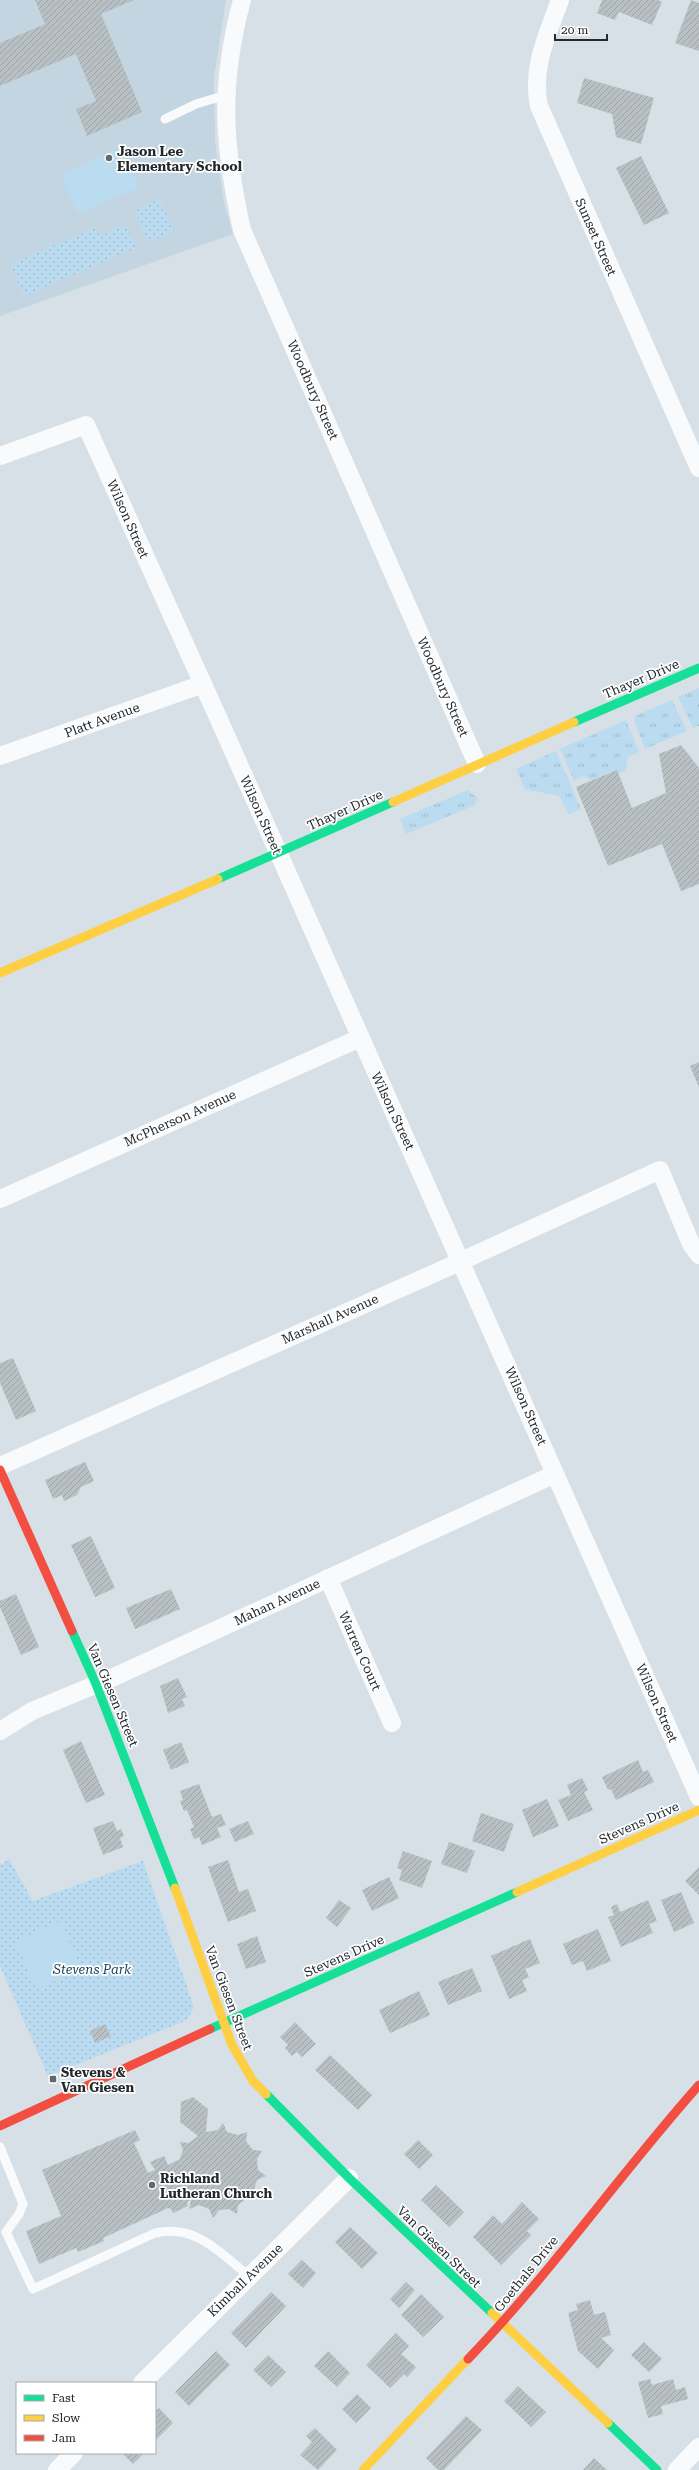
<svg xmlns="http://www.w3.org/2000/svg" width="699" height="2470" viewBox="0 0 699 2470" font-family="'Roboto Serif',serif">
<defs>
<pattern id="grass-tufts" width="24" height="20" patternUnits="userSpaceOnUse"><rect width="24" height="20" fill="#badbf0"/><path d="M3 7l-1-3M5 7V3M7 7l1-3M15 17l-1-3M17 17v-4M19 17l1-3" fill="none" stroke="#a0bcce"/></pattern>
<pattern id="park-dots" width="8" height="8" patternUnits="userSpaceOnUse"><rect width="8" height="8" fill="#badbf0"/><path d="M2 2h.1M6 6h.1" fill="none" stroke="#a0bcce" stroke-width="1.8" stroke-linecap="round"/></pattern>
<pattern id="building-hatch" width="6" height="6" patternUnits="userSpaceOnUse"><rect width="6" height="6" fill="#b8c0c4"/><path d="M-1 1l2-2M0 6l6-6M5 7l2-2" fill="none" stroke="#9ea5a9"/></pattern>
</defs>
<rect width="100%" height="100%" fill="#d7e0e6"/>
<!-- built -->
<path fill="#c3d5e0" d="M0,0H226L214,78L215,142L224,203L233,234L0,316Z"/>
<!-- grass -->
<path fill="url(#grass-tufts)" d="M699,688V726L693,728L678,697Z
M672,700L687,731L645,749L634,720L635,716Z
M626,720L639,752L628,757L625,771L618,774L616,770L591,780L584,776L574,781L560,749Z
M556,751L581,809L569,814L559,796L525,789L516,769Z
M468,790L477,798L475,805L406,834L400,819Z"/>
<!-- park -->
<path fill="url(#park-dots)" d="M160,199L174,231L148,242L135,210Z
M126,225L136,248L24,296L10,264L96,228L100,237Z
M9,1859L33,1901L143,1861L194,2007L187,2020L48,2076L0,1966V1866Z"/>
<!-- pitch -->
<path fill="#badbf0" d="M121,148L139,188L78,214L60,174Z
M61,1921L82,1970L36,1989L15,1941Z"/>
<!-- building -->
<path fill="url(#building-hatch)" d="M35,0H134L101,14L142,112L87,136L76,109L96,101L76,54L0,86V43L45,24Z
M602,0H658L662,2L652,25L619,12L615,20L597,13Z
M691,0L699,3V51L675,43Z
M584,78L654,98L641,144L616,137L612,114L577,103Z
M641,156L669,213L644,225L616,168Z
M681,745L699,768V884L681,891L662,844L608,866L576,787L617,770L632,808L666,793L659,754Z
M699,1062V1087L690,1066Z
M13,1358L36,1411L16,1420L0,1383V1363Z
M85,1462L94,1481L81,1487L77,1495L64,1501L62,1495L53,1499L45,1480Z
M91,1536L115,1588L95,1597L71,1545Z
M171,1589L180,1609L135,1629L126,1608Z
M16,1594L39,1647L21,1655L0,1607V1601Z
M178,1678L187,1697L182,1699L185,1706L168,1713L160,1686Z
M81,1741L105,1795L86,1803L63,1750Z
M181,1742L189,1762L171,1770L163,1750Z
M638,1760L643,1772L648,1770L654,1782L616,1800L611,1789L608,1790L602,1777Z
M582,1778L588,1790L584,1792L593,1810L568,1821L558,1800L571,1795L567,1785Z
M199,1784L212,1817L221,1814L226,1825L217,1828L221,1837L202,1845L199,1837L194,1839L190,1829L194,1827L187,1810L184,1811L180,1801L183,1800L180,1791Z
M547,1799L559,1826L533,1837L522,1810Z
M481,1813L514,1824L504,1852L472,1841Z
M113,1821L117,1831L121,1829L124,1836L120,1838L123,1847L103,1855L93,1828Z
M248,1821L254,1834L235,1842L229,1829Z
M449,1842L475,1851L467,1873L441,1864Z
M403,1851L432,1861L422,1888L399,1880L402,1870L397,1868Z
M228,1860L239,1892L248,1889L256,1911L228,1922L208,1867Z
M699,1867V1895L685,1881Z
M389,1877L399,1898L372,1911L362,1890Z
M681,1892L694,1923L674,1932L661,1900Z
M339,1900L351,1908L337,1927L326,1918Z
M648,1900L657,1921L649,1924L653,1933L621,1947L608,1917L614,1915L611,1907L617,1904L620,1912Z
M598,1929L611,1961L587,1971L583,1961L572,1965L563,1944Z
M257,1936L266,1962L246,1969L237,1944Z
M530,1939L540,1963L525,1969L529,1977L522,1980L527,1991L509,1999L491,1956Z
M472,1968L482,1991L448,2005L438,1982Z
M419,1991L430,2015L390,2033L379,2010Z
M295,2022L316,2044L302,2057L297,2052L292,2056L285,2048L288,2045L280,2037Z
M105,2024L111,2036L95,2043L90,2031Z
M330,2055L372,2095L358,2110L315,2070Z
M193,2097L208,2109L206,2132L218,2130L223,2123L227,2132L238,2135L247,2132L246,2141L253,2150L262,2151L257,2159L258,2170L266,2176L257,2180L254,2190L256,2199L247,2198L238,2205L237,2214L229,2209L219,2210L213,2218L209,2209L199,2205L189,2209L191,2200L187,2202L188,2206L173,2213L171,2209L168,2208L103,2238L104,2241L78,2252L76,2248L39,2264L26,2231L61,2216L42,2170L135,2130L140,2140L134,2143L148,2173L155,2170L150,2162L164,2156L168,2165L178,2160L179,2161L183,2150L180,2142L189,2143L198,2136L180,2122L181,2102Z
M418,2140L433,2155L419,2169L404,2154Z
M436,2185L464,2212L449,2227L421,2200Z
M522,2202L539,2219L527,2231L531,2235L501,2265L473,2237L493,2215L502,2224Z
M350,2227L378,2253L362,2269L335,2242Z
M302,2260L316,2273L303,2288L288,2274Z
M406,2282L415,2290L399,2308L390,2299Z
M271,2292L286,2306L246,2348L231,2333Z
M421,2294L444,2317L423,2337L401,2315Z
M590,2300L594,2315L605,2312L611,2335L601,2338L614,2350L598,2369L578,2351L568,2313L578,2310L576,2304Z
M396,2333L409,2346L401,2354L416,2367L407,2377L404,2374L390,2388L366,2365Z
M644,2342L662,2359L649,2372L631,2355Z
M216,2351L230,2365L189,2406L175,2392Z
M328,2351L350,2373L337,2387L314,2366Z
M268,2355L286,2372L271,2387L253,2370Z
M650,2379L652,2385L673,2379L676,2390L685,2387L688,2399L661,2406L663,2414L648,2418L638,2382Z
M518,2386L546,2412L531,2427L504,2401Z
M357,2394L371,2408L356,2423L342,2409Z
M159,2408L173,2423L155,2441V2412Z
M466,2416L482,2430L444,2470H438L426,2458Z
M315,2428L337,2450L318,2470L300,2455L312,2442L306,2436Z
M122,2453H144L133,2464Z
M594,2458L607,2470H583Z"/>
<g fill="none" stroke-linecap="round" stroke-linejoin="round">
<!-- lane -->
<path stroke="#f9fafb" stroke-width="9" d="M165,119L196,104L226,95
M0,2147L23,2204L19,2214L6,2232L33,2289L155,2233C196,2224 219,2252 249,2276"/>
<!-- street -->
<path stroke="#f9fafb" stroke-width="18" d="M242,0C219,86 223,144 242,230L477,764
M560,0C547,36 531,68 539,106L699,468
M0,456L86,425C293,881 495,1339 699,1797
M0,756L203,684
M0,1199L360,1038
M0,1466L444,1269L660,1170L691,1244L699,1255
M328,1578L392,1723
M0,1731L32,1711L114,1677L555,1474
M142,2383L349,2178
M57,2470L74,2453
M677,2470L699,2447"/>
<!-- fast -->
<path stroke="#16e098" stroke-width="9" d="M574,722L699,668
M218,879L393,802
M72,1631L96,1684L175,1888
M210,2029L517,1892
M266,2094L349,2178L492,2313
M608,2423L657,2470"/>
<!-- slow -->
<path stroke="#ffcf43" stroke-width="9" d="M393,802L574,722
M0,973L218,879
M175,1888L232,2045L253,2081L266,2094
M517,1892L699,1810
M492,2313L608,2423
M363,2470L468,2359"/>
<!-- jam -->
<path stroke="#f24e42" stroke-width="9" d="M0,1470L72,1631
M0,2126L210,2029
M468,2359C551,2273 620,2174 699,2085"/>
</g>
<!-- markers -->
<g fill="#62696e" stroke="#fff" stroke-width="1.5">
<circle cx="109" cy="158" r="4"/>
<rect x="49" y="2075" width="8" height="8" rx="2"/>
<circle cx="152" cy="2185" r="4"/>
</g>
<g text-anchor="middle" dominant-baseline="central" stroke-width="3.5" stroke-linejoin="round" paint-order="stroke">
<!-- poi labels -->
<g font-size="13" font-weight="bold" fill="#23292d" stroke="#fff" text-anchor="start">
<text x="117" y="151">Jason Lee<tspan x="117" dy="15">Elementary School</tspan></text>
<text x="61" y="2072">Stevens &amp;<tspan x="61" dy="15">Van Giesen</tspan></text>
<text x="160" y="2178">Richland<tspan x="160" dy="15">Lutheran Church</tspan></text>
</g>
<!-- street labels -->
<g font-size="13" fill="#23292d" stroke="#fff">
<text transform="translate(596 237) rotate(66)">Sunset Street</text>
<text transform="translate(313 390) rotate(66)">Woodbury Street</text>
<text transform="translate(128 519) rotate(66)">Wilson Street</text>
<text transform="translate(641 679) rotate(-23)">Thayer Drive</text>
<text transform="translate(443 687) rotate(66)">Woodbury Street</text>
<text transform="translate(102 720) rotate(-20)">Platt Avenue</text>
<text transform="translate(345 810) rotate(-24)">Thayer Drive</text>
<text transform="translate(261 815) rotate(66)">Wilson Street</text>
<text transform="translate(393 1111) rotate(65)">Wilson Street</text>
<text transform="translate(180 1118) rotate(-24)">McPherson Avenue</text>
<text transform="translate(330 1319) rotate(-24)">Marshall Avenue</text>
<text transform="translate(526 1406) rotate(66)">Wilson Street</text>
<text transform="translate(277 1602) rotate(-25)">Mahan Avenue</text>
<text transform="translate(360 1651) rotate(66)">Warren Court</text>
<text transform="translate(113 1695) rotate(67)">Van Giesen Street</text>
<text transform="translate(657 1703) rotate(66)">Wilson Street</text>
<text transform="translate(639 1823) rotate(-24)">Stevens Drive</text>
<text transform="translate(344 1956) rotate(-24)">Stevens Drive</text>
<text transform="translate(229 1998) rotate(69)">Van Giesen Street</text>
<text transform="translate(439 2247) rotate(44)">Van Giesen Street</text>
<text transform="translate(526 2274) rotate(-51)">Goethals Drive</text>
<text transform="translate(245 2280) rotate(-44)">Kimball Avenue</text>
</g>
<!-- park labels -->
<g font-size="13" font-style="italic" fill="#1a435a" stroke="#fff">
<text x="92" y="1969">Stevens Park</text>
</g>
</g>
<!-- legend -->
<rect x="16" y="2382" width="140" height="72" fill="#ffffff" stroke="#a7a9ab"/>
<rect x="24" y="2395" width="20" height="6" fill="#16e098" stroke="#a7a9ab"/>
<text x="52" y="2402" font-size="12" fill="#23292d">Fast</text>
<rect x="24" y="2415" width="20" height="6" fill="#ffcf43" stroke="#a7a9ab"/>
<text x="52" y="2422" font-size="12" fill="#23292d">Slow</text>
<rect x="24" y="2435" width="20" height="6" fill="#f24e42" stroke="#a7a9ab"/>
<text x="52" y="2442" font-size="12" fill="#23292d">Jam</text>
<!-- scale -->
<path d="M555 34v6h52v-6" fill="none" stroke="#23292d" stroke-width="2"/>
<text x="561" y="34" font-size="12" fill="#23292d" stroke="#ffffff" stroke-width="3" paint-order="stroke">20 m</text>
</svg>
